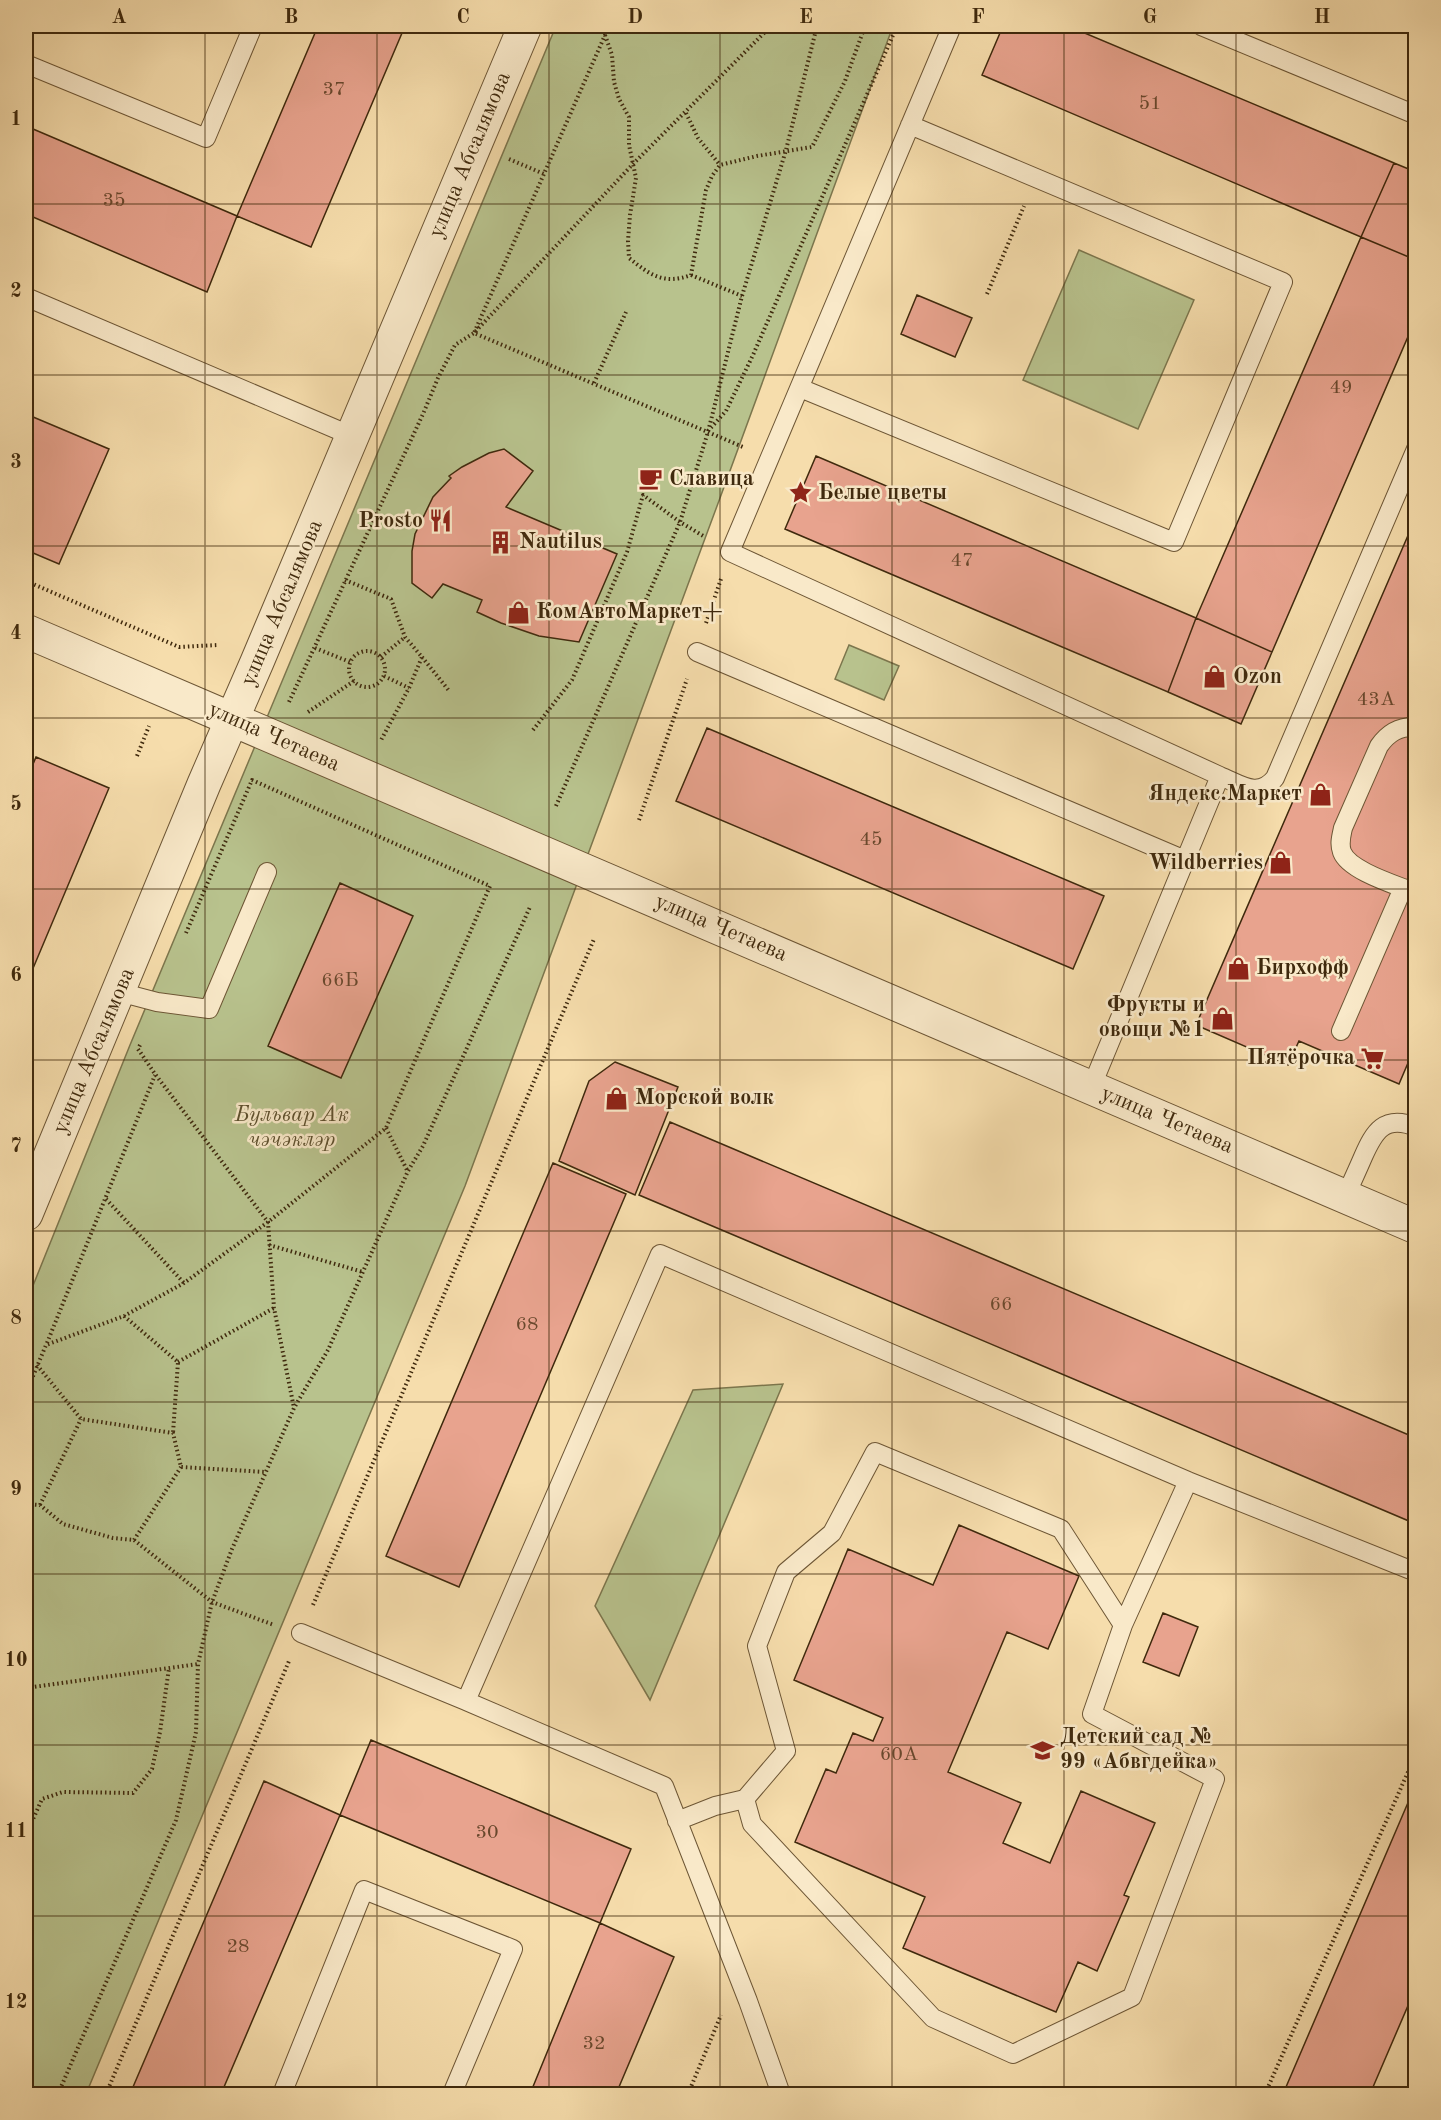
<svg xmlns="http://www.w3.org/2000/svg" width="1441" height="2120" viewBox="0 0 1441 2120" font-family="'Old Standard TT',serif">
<rect width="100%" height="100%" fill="#f6ddac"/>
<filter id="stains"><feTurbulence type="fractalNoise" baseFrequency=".00333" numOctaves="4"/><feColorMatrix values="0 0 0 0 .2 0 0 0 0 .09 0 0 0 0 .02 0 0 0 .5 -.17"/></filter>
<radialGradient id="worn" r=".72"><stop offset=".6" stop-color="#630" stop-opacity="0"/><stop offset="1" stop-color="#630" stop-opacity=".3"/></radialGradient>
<!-- green -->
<path fill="#b8c28d" stroke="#7c764d" stroke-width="1.5" d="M556,26H893L720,498L465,1186L86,2094H26V1303L130,1045Z
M1079,250L1194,300L1138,429L1023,380Z
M849,645L899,666L884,700L835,679Z
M783,1384L650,1700L595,1606L693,1390Z"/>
<!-- building -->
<path fill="#e8a38e" stroke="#3f290d" stroke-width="1.5" d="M318,26H405L311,247L237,216Z
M1003,26H1068L1394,163L1361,237L982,75Z
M26,126L237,216L207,292L26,214Z
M1394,163L1416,172V260L1361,237Z
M1361,237L1416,260V318L1272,652L1196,618Z
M917,295L972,318L955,357L901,334Z
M26,414L109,449L59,564L26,550Z
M504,449L533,471L506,507L617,554L579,642L539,636L501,623L477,612L482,600L443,584L432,598L412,583V551L415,534L433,497L451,478L449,476L462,467L489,453Z
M816,456L1196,618L1168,692L785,529Z
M1416,517V1058L1411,1056L1399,1084L1299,1041L1288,1065L1196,1025Z
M1196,618L1272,652L1241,724L1168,692Z
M707,728L1104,896L1073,969L676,801Z
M36,757L109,788L26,985V781Z
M340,883L413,916L341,1078L268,1046Z
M615,1062L678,1087L635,1195L559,1161L589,1081Z
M670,1122L1416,1438V1524L639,1195Z
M553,1163L626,1194L459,1587L386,1556Z
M959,1525L1079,1576L1048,1649L1007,1632L948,1772L1021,1803L1003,1843L1050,1863L1081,1791L1155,1823L1124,1895L1129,1897L1097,1971L1078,1962L1056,2012L903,1948L925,1897L795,1842L826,1769L836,1773L853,1733L873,1741L883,1718L794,1680L848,1549L933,1585Z
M1163,1613L1198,1627L1179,1676L1143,1662Z
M371,1740L631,1849L600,1923L340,1815Z
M264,1781L340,1815L221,2094H130Z
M1416,1784V1987L1370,2094H1283Z
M600,1923L674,1957L616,2094H530Z"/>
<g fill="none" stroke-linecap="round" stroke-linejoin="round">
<defs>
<path id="lane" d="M952,26L730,552L1220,776C1240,784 1258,799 1275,778L1416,449
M1201,26L1416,115
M26,64L206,138L253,26
M26,297L352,436
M800,388L1174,542L1283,282L910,125
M697,652L1185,860
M1416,727C1399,726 1388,733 1379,746L1343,828C1341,837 1339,844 1342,852C1349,871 1397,885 1416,893
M119,992L157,1002L209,1009L267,872
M1341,1031L1403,888
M1091,1088L1220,776
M1345,1197C1351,1184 1357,1171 1363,1157C1374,1132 1384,1114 1416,1127
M1123,1625L1061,1529L875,1452L832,1533L786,1572L757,1646L786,1751L745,1799L752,1824L933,2018L1013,2054L1132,1997L1215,1779L1092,1714L1123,1625L1188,1481
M301,1633L466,1701L660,1254L1188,1481L1413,1571L1416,1565
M466,1701L664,1786L748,2001L781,2094
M677,1821L715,1806L745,1799
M282,2094L364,1890L513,1949L452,2094"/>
<path id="street" d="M26,631L1416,1227
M26,1214L204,784L257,662L525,26"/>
</defs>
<!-- lane casing -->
<use href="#lane" stroke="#6d5635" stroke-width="20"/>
<!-- street casing -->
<use href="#street" stroke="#6d5635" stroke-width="35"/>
<!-- path -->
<path stroke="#3f290d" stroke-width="4" stroke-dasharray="1.5 3" stroke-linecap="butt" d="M609,26L474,333L743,447
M605,35L612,55L614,82L619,99L629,117V145L636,178L630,215L628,241L629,258C650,275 664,285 691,275L706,190L712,176L720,165L757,156L812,147L845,81L865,26
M686,113L698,138L720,165
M509,159L544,174
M691,275L742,296
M987,294L1024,206
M594,383L626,312
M708,431L726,411L753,355L897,26
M345,580L391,599L405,637L422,657L409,688L380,742
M26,581L179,647L218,645
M706,623L721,579
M315,648L350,662
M349 669a18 18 0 1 1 36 0a18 18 0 1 1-36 0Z
M381,657L405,637
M422,657L450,692
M384,676L409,688
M289,702L423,414L438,378L455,345L474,333L633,164L771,26
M308,712L354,681
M533,730L572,680L627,552L643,495L680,522L705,537
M137,756L149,726
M556,806L680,522L708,432L742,296L786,150L817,26
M639,820L687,679
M140,1045L138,1049L155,1074L268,1222L274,1308L294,1408
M386,1128L407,1170
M106,1199L184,1283
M269,1245L363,1272
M124,1316L178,1362L173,1433
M47,1343L155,1075
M178,1362L274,1308
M37,1365L81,1419L173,1433L181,1467L265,1472
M26,1393L46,1345L124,1316L184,1283L268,1222L386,1128L490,886L252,780L186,933
M26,1504L40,1505L63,1524L113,1538L134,1540L212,1602L274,1625
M40,1505L81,1419
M134,1540L181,1467
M313,1605L594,939
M26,1688L198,1664
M26,1835L42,1799L63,1792L133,1793L152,1769L160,1732L169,1668
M58,2094L176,1820L196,1732L198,1664L212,1602L232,1549L294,1408L328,1350L408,1171L423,1146L530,907
M106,2094L289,1661
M688,2094L721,2015
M1265,2094L1416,1754"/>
<!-- lane -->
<use href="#lane" stroke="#f9e9c9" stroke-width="18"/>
<!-- street -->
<use href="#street" stroke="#f9e9c9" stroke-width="33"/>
</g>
<!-- grid -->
<path fill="none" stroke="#3f290d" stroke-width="1.5" stroke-opacity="0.55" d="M205,26V2094M377,26V2094M549,26V2094M720,26V2094M892,26V2094M1064,26V2094M1236,26V2094M26,204H1416M26,375H1416M26,546H1416M26,718H1416M26,889H1416M26,1060H1416M26,1231H1416M26,1402H1416M26,1574H1416M26,1745H1416M26,1916H1416"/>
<!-- icons -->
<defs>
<symbol id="cafe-bare" viewBox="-9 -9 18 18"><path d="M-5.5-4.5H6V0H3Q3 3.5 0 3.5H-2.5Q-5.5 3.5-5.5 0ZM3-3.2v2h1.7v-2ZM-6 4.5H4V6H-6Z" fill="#8f2418" stroke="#f9e9c9" stroke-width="2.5" paint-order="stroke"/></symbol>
<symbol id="sight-bare" viewBox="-9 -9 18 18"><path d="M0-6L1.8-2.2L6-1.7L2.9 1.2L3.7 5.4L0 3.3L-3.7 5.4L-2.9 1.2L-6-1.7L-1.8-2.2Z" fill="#8f2418" stroke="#f9e9c9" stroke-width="2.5" paint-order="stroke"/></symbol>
<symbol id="restaurant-bare" viewBox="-9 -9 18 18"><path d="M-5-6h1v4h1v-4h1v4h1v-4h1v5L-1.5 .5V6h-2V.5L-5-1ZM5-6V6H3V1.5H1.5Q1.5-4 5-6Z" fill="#8f2418" stroke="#f9e9c9" stroke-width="2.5" paint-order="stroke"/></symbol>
<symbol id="building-bare" viewBox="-9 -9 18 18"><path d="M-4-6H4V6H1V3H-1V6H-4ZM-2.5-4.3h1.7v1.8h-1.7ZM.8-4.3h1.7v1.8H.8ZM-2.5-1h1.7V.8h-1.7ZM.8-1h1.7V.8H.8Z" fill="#8f2418" stroke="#f9e9c9" stroke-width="2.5" paint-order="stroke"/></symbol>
<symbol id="shop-bare" viewBox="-9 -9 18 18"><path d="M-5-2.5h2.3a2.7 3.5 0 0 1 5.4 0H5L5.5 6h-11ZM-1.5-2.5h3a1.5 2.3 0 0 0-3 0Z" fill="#8f2418" stroke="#f9e9c9" stroke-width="2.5" paint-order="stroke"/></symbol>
<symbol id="supermarket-bare" viewBox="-9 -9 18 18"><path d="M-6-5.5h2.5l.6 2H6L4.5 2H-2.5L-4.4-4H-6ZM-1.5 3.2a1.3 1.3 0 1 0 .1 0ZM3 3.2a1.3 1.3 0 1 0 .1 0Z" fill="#8f2418" stroke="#f9e9c9" stroke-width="2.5" paint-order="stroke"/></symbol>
<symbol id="school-bare" viewBox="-9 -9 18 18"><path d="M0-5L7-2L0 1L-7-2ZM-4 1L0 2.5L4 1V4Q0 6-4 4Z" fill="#8f2418" stroke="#f9e9c9" stroke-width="2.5" paint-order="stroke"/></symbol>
</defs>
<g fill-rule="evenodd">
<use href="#cafe-bare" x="634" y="462" width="33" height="33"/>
<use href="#sight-bare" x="784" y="476" width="33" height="33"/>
<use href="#restaurant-bare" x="424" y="504" width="33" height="33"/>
<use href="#building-bare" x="484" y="526" width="33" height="33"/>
<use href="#shop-bare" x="502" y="596" width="33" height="33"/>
<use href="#shop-bare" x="1198" y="660" width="33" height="33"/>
<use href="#shop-bare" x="1304" y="778" width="33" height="33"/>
<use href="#shop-bare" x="1264" y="846" width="33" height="33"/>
<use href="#shop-bare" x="1222" y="952" width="33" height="33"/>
<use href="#shop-bare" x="1206" y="1002" width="33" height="33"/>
<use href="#supermarket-bare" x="1356" y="1042" width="33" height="33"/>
<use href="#shop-bare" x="600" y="1082" width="33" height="33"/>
<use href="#school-bare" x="1026" y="1734" width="33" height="33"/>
</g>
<g text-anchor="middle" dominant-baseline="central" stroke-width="5" stroke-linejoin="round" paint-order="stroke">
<!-- number labels -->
<g font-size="20" fill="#69482d">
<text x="334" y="90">37</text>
<text x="1150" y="104">51</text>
<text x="114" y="201">35</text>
<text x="1341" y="388">49</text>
<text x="962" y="561">47</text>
<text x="1376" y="700">43А</text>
<text x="871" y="840">45</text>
<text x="340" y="981">66Б</text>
<text x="1001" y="1305">66</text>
<text x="527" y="1325">68</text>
<text x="899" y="1755">60А</text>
<text x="487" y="1833">30</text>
<text x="238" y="1947">28</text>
<text x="594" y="2044">32</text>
</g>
<!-- street labels -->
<g font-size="22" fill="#3f290d" stroke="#f9e9c9">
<text transform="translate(470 155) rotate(-67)">улица Абсалямова</text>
<text transform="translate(282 603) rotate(-67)">улица Абсалямова</text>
<text transform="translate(274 737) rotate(24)">улица Четаева</text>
<text transform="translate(721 928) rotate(23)">улица Четаева</text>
<text transform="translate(94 1051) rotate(-67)">улица Абсалямова</text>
<text transform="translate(1167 1120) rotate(23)">улица Четаева</text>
</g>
<!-- poi labels -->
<g font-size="22" font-weight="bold" fill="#3f290d" stroke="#f9e9c9" text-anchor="start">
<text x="669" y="479">Славица</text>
<text x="818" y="493">Белые цветы</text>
<text x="423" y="521" text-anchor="end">Prosto</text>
<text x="519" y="542">Nautilus</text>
<text x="536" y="612">КомАвтоМаркет+</text>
<text x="1233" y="677">Ozon</text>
<text x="1302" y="794" text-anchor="end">Яндекс.Маркет</text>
<text x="1263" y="863" text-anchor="end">Wildberries</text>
<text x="1256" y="968">Бирхофф</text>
<text x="1205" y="1005" text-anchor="end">Фрукты и<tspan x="1205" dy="25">овощи №1</tspan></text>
<text x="1355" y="1058" text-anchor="end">Пятёрочка</text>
<text x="635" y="1098">Морской волк</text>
<text x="1060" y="1737">Детский сад №<tspan x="1060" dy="25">99 «Абвгдейка»</tspan></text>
</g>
<!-- park labels -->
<g font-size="22" font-style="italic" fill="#5d4f2d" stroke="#f9e9c9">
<text x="292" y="1115">Бульвар Ак<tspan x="292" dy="25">чәчәкләр</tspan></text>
</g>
</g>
<!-- margin -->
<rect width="1441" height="2120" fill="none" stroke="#f6ddac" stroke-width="66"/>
<rect x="33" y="33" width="1375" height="2054" fill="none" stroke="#3f290d" stroke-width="2"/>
<g font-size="20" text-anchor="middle" font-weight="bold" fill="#3f290d">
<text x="119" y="23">A</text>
<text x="291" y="23">B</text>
<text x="463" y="23">C</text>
<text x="635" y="23">D</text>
<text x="806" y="23">E</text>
<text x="978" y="23">F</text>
<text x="1150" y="23">G</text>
<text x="1322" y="23">H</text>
<text x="16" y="125">1</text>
<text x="16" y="297">2</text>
<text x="16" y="468">3</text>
<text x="16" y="639">4</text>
<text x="16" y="810">5</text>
<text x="16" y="981">6</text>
<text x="16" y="1152">7</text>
<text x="16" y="1324">8</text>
<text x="16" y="1495">9</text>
<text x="16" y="1666">10</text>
<text x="16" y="1837">11</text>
<text x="16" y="2008">12</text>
</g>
<rect width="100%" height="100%" filter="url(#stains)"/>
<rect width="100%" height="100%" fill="url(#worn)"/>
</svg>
